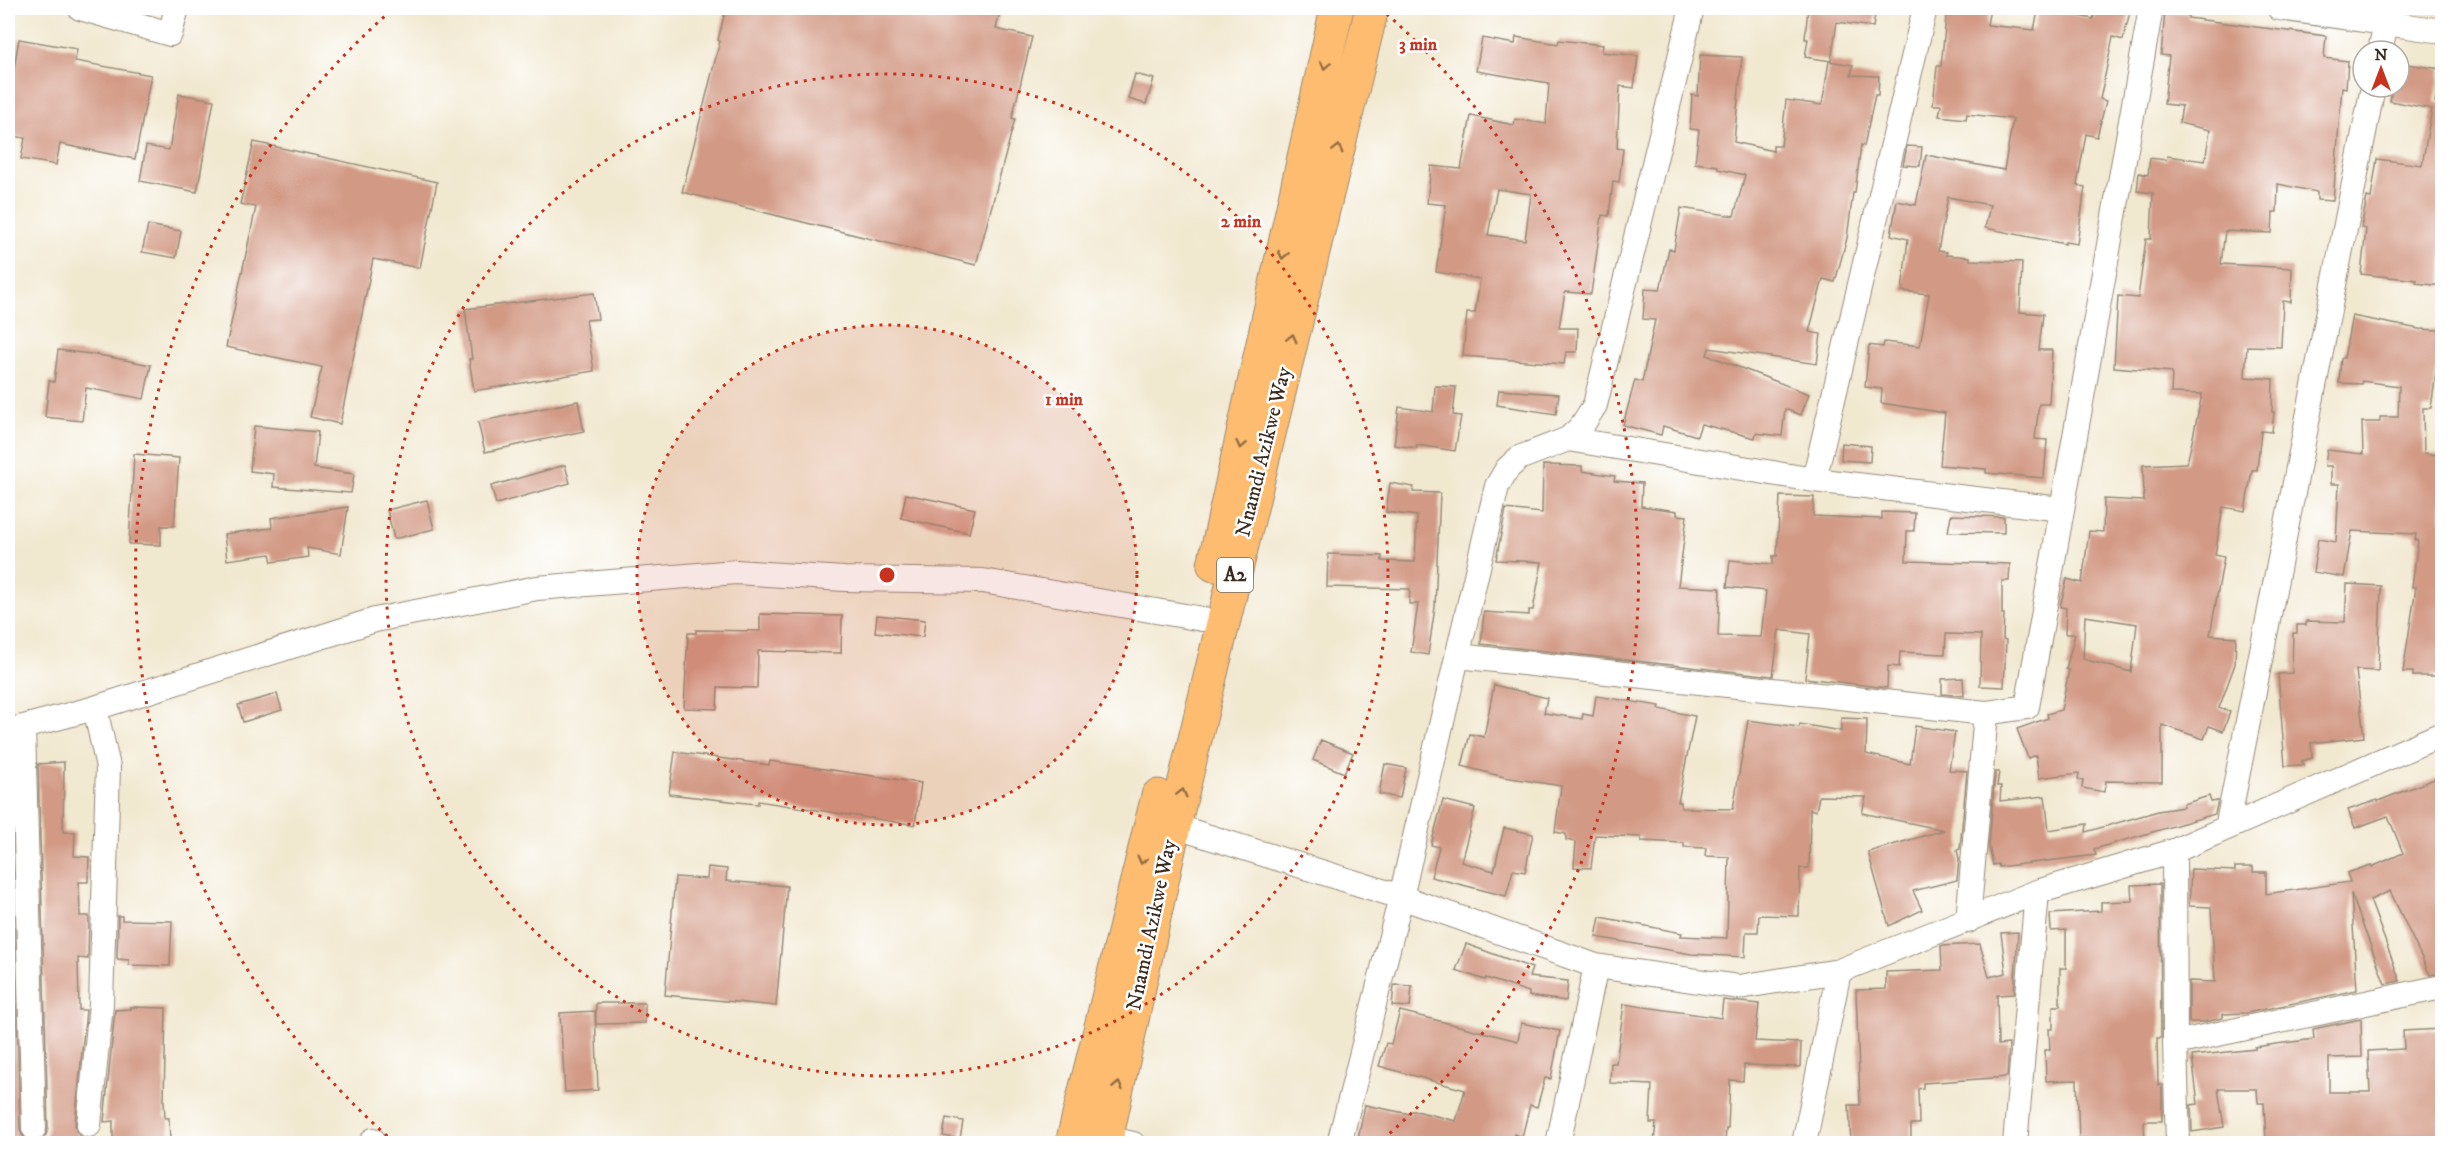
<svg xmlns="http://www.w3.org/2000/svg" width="2450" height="1151" viewBox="0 0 2450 1151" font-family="'IM FELL DW Pica',serif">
<rect width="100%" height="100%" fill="#fff"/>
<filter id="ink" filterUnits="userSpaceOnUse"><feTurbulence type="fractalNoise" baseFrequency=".0167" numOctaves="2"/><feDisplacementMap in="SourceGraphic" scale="12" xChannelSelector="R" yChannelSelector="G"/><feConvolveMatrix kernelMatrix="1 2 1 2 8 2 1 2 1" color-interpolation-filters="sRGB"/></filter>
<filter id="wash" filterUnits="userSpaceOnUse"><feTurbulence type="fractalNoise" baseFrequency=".008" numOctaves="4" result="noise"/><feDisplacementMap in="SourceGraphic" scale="24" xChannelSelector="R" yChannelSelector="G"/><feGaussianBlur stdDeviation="1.35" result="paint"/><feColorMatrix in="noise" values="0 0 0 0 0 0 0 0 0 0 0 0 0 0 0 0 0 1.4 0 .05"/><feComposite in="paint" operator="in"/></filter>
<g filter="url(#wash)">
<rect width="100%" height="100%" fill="#f1e8d0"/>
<g id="blocks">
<!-- building -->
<path fill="#d29984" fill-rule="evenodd" d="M726,8H1001L996,29L1032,37L1012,118L1015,119L976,265L682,192L720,41L718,40Z
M1808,8L1876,9L1873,27L1837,22L1831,61L1805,57L1808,39H1805Z
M1947,8H1990L1987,25L2034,30L2038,11L2049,13L2050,9L2093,19L2096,8H2131L2123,40L2113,37L2100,99L2106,101L2097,137L2086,134L2077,185L2085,187L2077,244L2065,242V244L1985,228L1990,205L1948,197L1938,251L1947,252L1946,255L1970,257V260L2022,262L2020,312L2043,314L2039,350H2052L2049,404H2039L2035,439L2047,440L2044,478L1986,473V469L1940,465L1945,413L1881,403L1882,389L1865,387L1869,345L1883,347L1884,342L1920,346L1929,294L1902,291L1908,239L1891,235L1897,201L1916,205L1926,155L2004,170L2013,119L1967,114L1966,119L1939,116L1941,105H1933L1937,66H1941Z
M2165,12L2188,13V18L2326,36L2324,58L2348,61L2346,88L2342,87L2333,201L2317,200V192L2278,184L2277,212H2273L2272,233L2225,231L2221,264L2292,268L2291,302L2283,301L2281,347L2247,346L2245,377L2273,379L2272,412H2274L2272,432L2261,431L2257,470H2252L2245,511L2223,507L2215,555L2224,557L2210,635L2236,637L2235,664L2219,708L2230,712L2223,731L2209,726L2204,739L2162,725V782L2106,781L2104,792L2082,788L2083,780L2078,779L2079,773L2039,778L2036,755L2028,758L2017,729L2048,718L2047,714L2061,710L2069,670L2066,669L2075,634H2065L2066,608L2060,607L2067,579L2082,583L2089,531L2103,532L2104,499L2144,501L2143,465L2187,463L2193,437L2202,394L2171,393L2172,372L2114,367L2118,296L2138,298L2146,239H2151L2153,193L2137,191L2139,173L2148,175L2150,158L2166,160L2167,156L2205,161L2210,130L2179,123L2182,106L2164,104L2169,56L2161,55ZM2085,616L2137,624L2131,672L2083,659Z
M1516,37L1558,44L1559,40L1603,45L1602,52L1638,56L1634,88L1620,86L1617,148L1623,149L1619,182L1613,181L1609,216L1602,215L1591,294L1565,292L1559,328H1578L1577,352H1566L1564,364L1463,356L1467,313H1475L1480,279L1436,272L1446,205L1427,203L1431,166L1461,169L1471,116L1514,125L1515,119L1546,124L1549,83L1476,71L1482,38L1515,44ZM1497,189L1531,194L1525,240L1488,235Z
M19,39L77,49L75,61L151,75L135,159L60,144L56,165L21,159L25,138L8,135V102Z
M1700,55L1742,57L1734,142L1773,151V146H1781L1786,100L1822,105L1829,61L1853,65L1851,75L1879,76L1878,95H1875L1864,146L1861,145L1855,193H1853L1847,238L1835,282L1823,279L1809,332L1821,334L1817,364L1709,348L1707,355L1809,394L1801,415L1785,409L1782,436L1756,433L1755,438L1701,424L1697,436L1663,426L1661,435L1623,425L1635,380L1642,382L1655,320L1643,319L1645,289L1660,290L1669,249L1674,250L1681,208L1734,216L1745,175L1718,169V166L1695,163L1699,130L1690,129L1692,95L1698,96Z
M2399,63L2441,69L2435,102H2442V286L2416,283L2417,280L2361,274L2366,229L2361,228L2367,197L2371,198L2377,159L2422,165L2432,109L2390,101L2392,87H2399Z
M1135,74L1154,79L1146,104L1128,99Z
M179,94L214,100L197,192L140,181L146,146L169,150Z
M254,142L437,182L420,268L373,259L340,424L310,417L322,367L226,347L256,207L240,204Z
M1907,146L1922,147L1920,166L1903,165Z
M148,225L181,231L176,258L142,252Z
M594,293L598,319L586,320L594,371L474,391L469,359H472L465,309Z
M2352,316L2419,329L2439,330L2438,359L2431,408H2423L2424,453L2442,456V676H2413V672H2403L2416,587H2412L2418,540H2415L2416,534L2352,531L2344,577L2313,572L2318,539L2336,542L2339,484H2331V466H2325L2327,450L2363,454L2362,422H2380V417H2398L2399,386L2362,381V384L2339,383L2341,358H2344Z
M58,350L99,355L151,365L144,399L86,388L82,421L45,417L49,381L54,382Z
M1435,386L1456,387L1453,415L1461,416L1455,451L1417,445V448L1394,445L1399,407L1433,412Z
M1499,390L1559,394L1556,414L1497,405Z
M578,401L584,431L485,452L478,422Z
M254,426L318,432L314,468L354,474L351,493L273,487L274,474L250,471Z
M1842,443L1871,446L1870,462L1841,460Z
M134,454L179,458L174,526H161V545L129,544Z
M565,465L570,483L496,504L491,486Z
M1543,465L1582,466V471L1615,476L1614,481L1642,483L1641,506L1677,511V515L1687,516L1678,586L1720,588L1718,636L1761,637L1766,591L1727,587L1730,560L1773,564V556H1777L1780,496L1814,497L1813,516L1882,519V512L1915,513L1914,531H1907L1906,561L2010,564L2009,581H2002V614H2004L2003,639L2006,640L2004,687L1980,686L1981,635L1946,634L1945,654L1900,652L1899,667L1888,666L1887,688L1805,678L1810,634L1779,630L1773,676L1481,644L1484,612L1529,615V610H1533L1542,562L1496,560L1506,509L1542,513Z
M1390,483L1414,487L1413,492L1440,493L1435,607L1428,655L1411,652L1418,604H1409L1410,589L1327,587L1328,554L1382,556V561L1415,562L1417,516L1386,512Z
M906,494L975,509L969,533L901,518Z
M427,500L434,529L394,539L387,510Z
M348,507L341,554L307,548L308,557L272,562L270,554L227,560L224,534L272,528L271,518Z
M1951,515L2004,517V533L1948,532Z
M2347,584L2381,586L2378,671L2356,670L2364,737L2311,743L2312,758L2302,761L2303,765L2285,766L2278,674L2292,673L2293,633H2297V625H2306V621L2345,622Z
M760,614L842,616L841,653L758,651L757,688L718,687L717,709L684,708L688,633H696V630L760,631Z
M877,615L925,620L923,637L875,632Z
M1963,678L1964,696L1942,694V679Z
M1494,685L1547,698L1544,713L1582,719L1583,714L1593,716L1596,696L1660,706L1659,709L1695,716L1678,802H1681V808L1733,809L1748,720L1799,727L1800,724L1841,731V718L1867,719L1866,754L1910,764L1915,726L1955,732L1949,770L1967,771L1960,849L1957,850L1959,859L1957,880L1913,891L1922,910L1889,926L1868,852L1944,830L1862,813L1866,797L1819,796L1816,811L1810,809L1809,868H1800L1799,916L1759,915L1758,932H1746L1745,957L1691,954L1596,937L1600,917L1682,933L1681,936L1727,938L1729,857L1705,856L1706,848L1684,847V843L1641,841V837L1595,835L1591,868L1574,867L1576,842L1566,840V834L1555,832L1561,786L1504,777L1462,766L1470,734L1484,737Z
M277,694L282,710L243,722L238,705Z
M1321,740L1353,753L1344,773L1313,760Z
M675,752L769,765L770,761L921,783L915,825L758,801V804L747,803L669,794Z
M64,762L63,832H75L74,856L89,857L88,882H79L80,916H89L88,959L78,958L79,1010H86L75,1124L76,1131L81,1137V1143H8V766H10L20,1128L22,1135L27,1140L35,1142L46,1135L48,1128L38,764Z
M1385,764L1406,768L1400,798L1379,794Z
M1995,772H1999L1997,786H2001L2000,801L2045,796L2049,830L2087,824L2086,832L2158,811L2183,807V804L2209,796L2211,802L2218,801L2215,814L2094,849L2096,855L1999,867L1998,864L1993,865L1989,846Z
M2442,776V973L2430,975L2390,891L2370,900L2400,981L2385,984L2351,893L2357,990L2247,1013L2223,1014V1018L2204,1022H2189V981L2215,982L2211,907L2189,906L2191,869L2235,871V867H2253V872H2266V894L2350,882L2347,873L2371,865L2372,867L2403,853L2388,816L2355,828L2348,810L2377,800L2378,801Z
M1443,800L1475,808L1461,862L1494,871L1504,828L1533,834L1525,872L1513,870L1506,896L1431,877L1439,847L1431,845Z
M708,867L727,869L726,881L787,886L776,1006L665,995L675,877L707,879Z
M2160,884L2161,1038H2157L2158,1085H2162V1121H2144L2145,1143H2079L2077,1080L2046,1081L2045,1050H2050L2049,1029H2053V1006H2060V968H2066V930L2051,931L2050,914L2101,911V902L2132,901L2131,885Z
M118,916H122V920L172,921L170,966L129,965V960L117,959Z
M2018,932L2014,994L1997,995L1998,1045L2009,1044L2007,1077L1923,1083V1088L1918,1089L1919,1124H1911V1143H1851L1849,1105H1860L1856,990L1886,989V972L1942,970L1941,946L1980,944L1989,977L2006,973L2001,933Z
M1466,944L1532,968L1529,977L1568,981L1566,1001L1529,996V992L1486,978L1485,980L1456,970Z
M1394,985L1412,986L1410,1007L1392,1006Z
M1723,1000L1759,1004L1755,1041L1801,1043L1800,1067L1744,1065L1743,1081L1730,1080L1728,1128H1726L1725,1143H1654L1656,1123H1650L1652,1085L1610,1083L1611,1063H1616L1624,1004L1721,1018Z
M596,1003H645V1023L596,1024Z
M131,1007L166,1008L164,1101L165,1118H169L170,1142L113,1143V1121L104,1122L115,1010L131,1009Z
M595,1011L598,1090L565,1092L560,1013Z
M1400,1011L1518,1041L1521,1023L1560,1031L1551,1079L1545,1078L1537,1107L1530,1105L1522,1137L1514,1134L1512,1143H1357L1365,1105L1410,1114V1111H1416L1456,1121L1465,1090L1379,1066L1386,1043L1391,1044Z
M2361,1019L2362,1057L2329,1058V1092H2370L2368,1051L2404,1049L2403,1031L2442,1029V1143H2266L2264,1103H2258L2257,1089H2218L2224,1127L2192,1132L2191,1105L2198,1104L2192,1056L2255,1049V1047L2314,1039L2313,1029Z
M946,1118L963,1121L960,1139L943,1136Z"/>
</g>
</g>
<g filter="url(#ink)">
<use href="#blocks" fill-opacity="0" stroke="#968977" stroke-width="1.5"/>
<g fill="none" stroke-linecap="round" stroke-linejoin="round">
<defs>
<path id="minor" d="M80,8L170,34L177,8
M2279,8L2442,31
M2380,51L2386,23
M1568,439L1814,480L2061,509
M1814,480L1925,8
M1458,656L1986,713
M23,727L34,1128
M8,731L95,708L375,620L537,588L736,572L844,579L983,581L1202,619
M1174,826L1401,897L1596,966L1739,987L1839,971L2037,892L2174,851L2442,734
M2227,828L2373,87
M2174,851L2175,1043L2442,987
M1968,921L1986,713L2027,707L2151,8
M2175,1043L2178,1144
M89,1125L101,1004L108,767L95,708
M1106,1138L1133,1144
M373,1144V1140
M1339,1144L1401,897L1497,486L1507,469L1519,458L1568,439L1581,427L1595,405L1692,8
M1558,1144L1596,966
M1804,1144L1839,971
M2015,1144L2037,892"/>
<path id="trunk" d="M1214,565L1337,8
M1072,1144L1158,796
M1105,1144L1174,826L1372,8"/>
</defs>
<!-- minor casing -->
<use href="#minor" stroke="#968977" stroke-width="26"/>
<!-- trunk casing -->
<use href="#trunk" stroke="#968977" stroke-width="35"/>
<!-- minor -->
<use href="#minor" stroke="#fff" stroke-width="24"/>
<!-- trunk -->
<use href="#trunk" stroke="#fdbc6f" stroke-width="33"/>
</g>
<!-- one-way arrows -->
<defs><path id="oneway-chevron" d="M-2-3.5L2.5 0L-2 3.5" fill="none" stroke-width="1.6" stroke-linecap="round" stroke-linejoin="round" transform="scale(1.5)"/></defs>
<g stroke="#926c42">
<use href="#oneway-chevron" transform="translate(1325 65) rotate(102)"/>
<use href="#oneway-chevron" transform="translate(1338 149) rotate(-76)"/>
<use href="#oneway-chevron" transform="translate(1283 255) rotate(102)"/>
<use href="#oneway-chevron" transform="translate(1292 338) rotate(-76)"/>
<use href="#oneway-chevron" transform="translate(1241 445) rotate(102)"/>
<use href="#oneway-chevron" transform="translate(1182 793) rotate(-76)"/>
<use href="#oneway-chevron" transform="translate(1142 860) rotate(104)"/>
<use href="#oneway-chevron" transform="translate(1118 1086) rotate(-78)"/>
</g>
</g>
<!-- distance rings -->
<circle cx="887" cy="575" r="250" fill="#c8321e" fill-opacity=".12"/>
<g fill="none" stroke="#c8321e" stroke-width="3" stroke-dasharray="3 6">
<circle cx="887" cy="575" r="250"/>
<circle cx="887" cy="575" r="501"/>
<path d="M394 1142A751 751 0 0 1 394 8M1380 8A751 751 0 0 1 1380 1142"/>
</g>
<g text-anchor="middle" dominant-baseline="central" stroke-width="5" stroke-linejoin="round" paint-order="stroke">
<!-- shield labels -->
<rect fill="#fff" stroke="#766a62" stroke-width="1.5" x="1217" y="558" width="36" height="34" rx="4.5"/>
<g font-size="20" font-weight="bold" fill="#3b2a1e">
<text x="1235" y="575">A2</text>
</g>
<!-- street labels -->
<g font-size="21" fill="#3b2a1e" stroke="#fff">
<text transform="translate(1264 452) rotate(-76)">Nnamdi Azikwe Way</text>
<text transform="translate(1152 925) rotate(-78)">Nnamdi Azikwe Way</text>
</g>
</g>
<circle cx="887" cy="575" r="9" fill="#c8321e" stroke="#fff" stroke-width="3"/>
<g font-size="18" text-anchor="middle" font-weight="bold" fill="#c8321e" stroke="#fff" stroke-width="5" stroke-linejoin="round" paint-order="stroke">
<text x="1418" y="50">3 min</text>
<text x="1241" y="227">2 min</text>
<text x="1064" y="405">1 min</text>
</g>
<!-- margin -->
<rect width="2450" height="1151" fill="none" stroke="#fff" stroke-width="30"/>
<!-- north arrow -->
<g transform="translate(2381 69)"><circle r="28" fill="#ffffff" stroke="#b1aaa5" stroke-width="1.5"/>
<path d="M0-4.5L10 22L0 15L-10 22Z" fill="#c8321e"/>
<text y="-9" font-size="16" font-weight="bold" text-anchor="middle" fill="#3b2a1e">N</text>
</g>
</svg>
